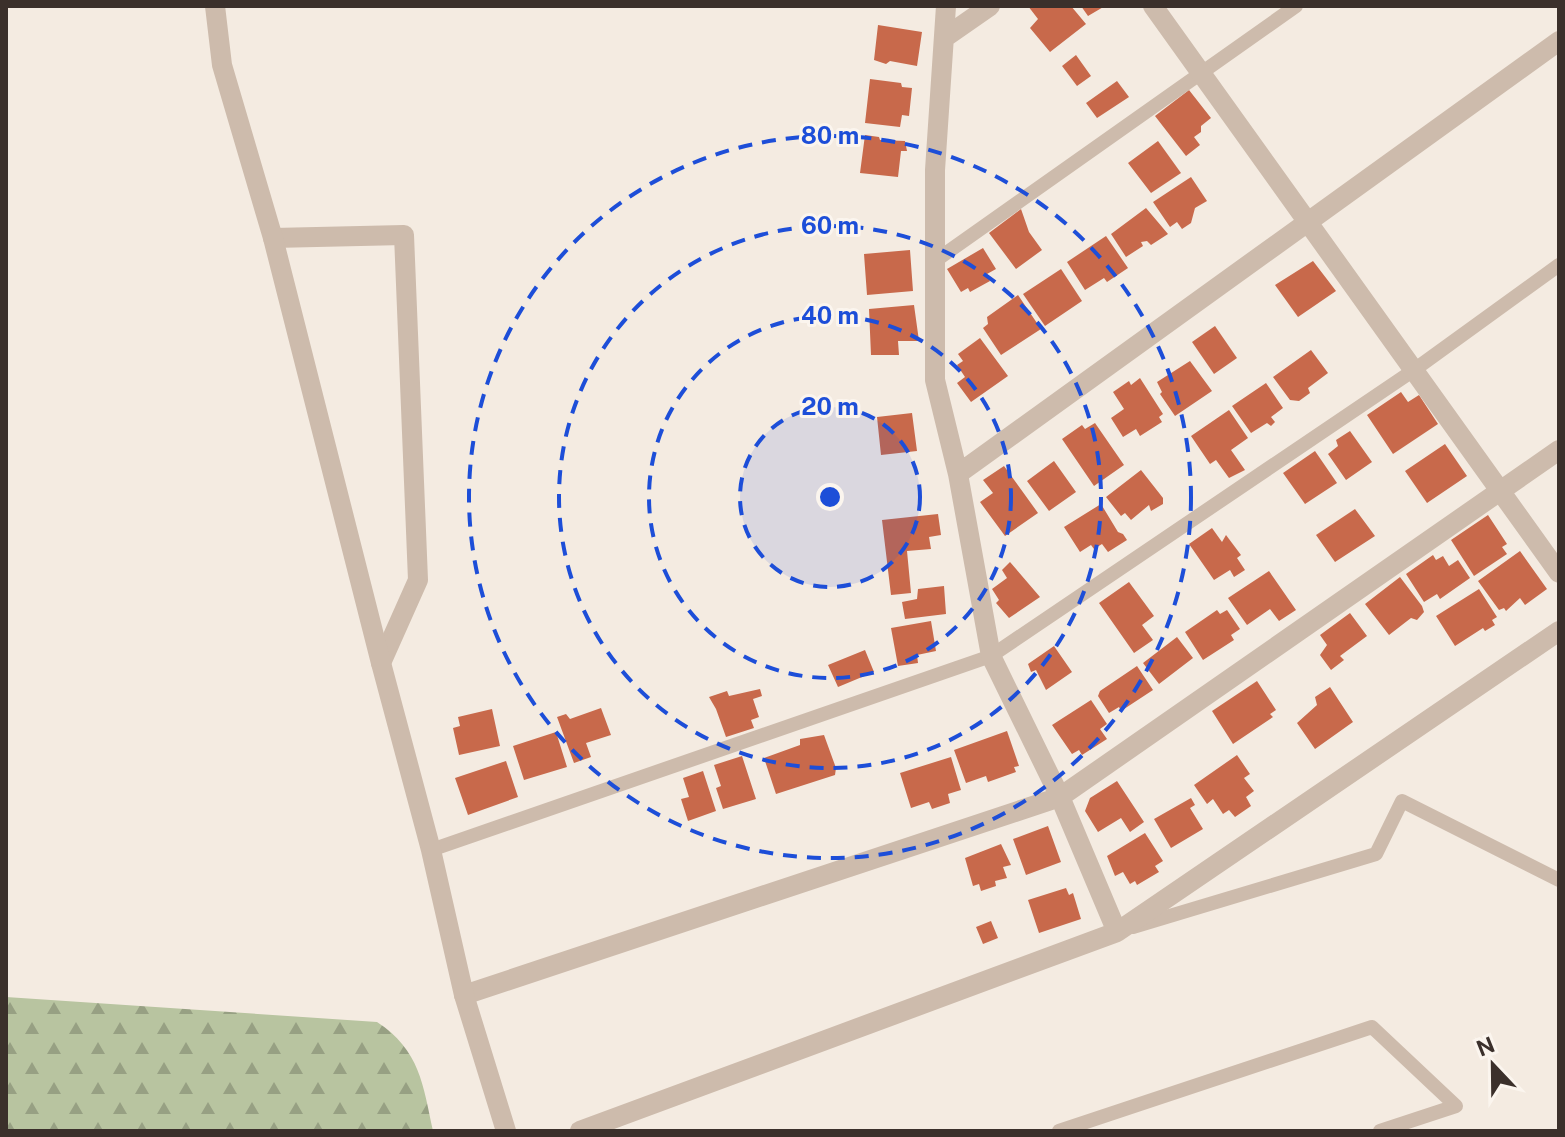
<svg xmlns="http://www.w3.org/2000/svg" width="1565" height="1137" viewBox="0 0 1565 1137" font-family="'Public Sans',sans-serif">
<defs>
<pattern id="forest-firs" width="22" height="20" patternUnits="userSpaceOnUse" patternTransform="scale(2)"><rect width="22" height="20" fill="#b8c4a0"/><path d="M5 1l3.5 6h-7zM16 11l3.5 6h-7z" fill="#97a083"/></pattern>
</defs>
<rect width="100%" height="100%" fill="#f4ebe1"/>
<!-- forest -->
<path fill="url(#forest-firs)" d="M6,997L377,1022C420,1050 423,1085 433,1131H6Z"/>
<!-- building -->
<path fill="#c8694b" d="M1028,6H1071L1086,24L1050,52L1030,28L1038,19Z
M1081,6H1105L1088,16Z
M878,25L922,32L917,66L890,61L886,64L874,60Z
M1076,55L1091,76L1077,86L1062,66Z
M870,79L901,83L902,87L912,88L909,116L902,115L900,127L865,123Z
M1117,81L1129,97L1097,118L1086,103Z
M1189,90L1211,118L1201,126V132L1194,137L1200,145L1186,156L1155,116Z
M865,135L879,137L880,140L905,141L907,151H901L898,177L860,173Z
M1158,141L1181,173L1151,193L1128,163Z
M1191,177L1207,201L1195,208L1191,223L1182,229L1177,222L1170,227L1153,202Z
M1146,208L1168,234L1151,245L1147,241L1141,242L1143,246L1126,257L1111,234Z
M1021,209L1029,232L1042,250L1016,269L989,233Z
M1106,236L1128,268L1107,282L1104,278L1085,290L1067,262Z
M983,248L996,269L987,274L990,281L970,292L968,288L961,292L947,269Z
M910,250L913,291L867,295L864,254Z
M1313,261L1336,291L1298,317L1275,285Z
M1061,269L1082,301L1045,326L1023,294Z
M1018,295L1041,329L1001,355L983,328L988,324L987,317Z
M914,305L919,341H898L899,355H871L869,309Z
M1215,326L1237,358L1214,374L1192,342Z
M980,338L1008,376L971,402L957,383L965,377L957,365L963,361L958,354Z
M1311,350L1328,373L1308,388L1310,393L1299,401L1290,400L1273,377Z
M1190,361L1212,391L1175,416L1160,394L1162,392L1157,382Z
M1140,378L1163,414L1159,417L1162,422L1140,436L1136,429L1123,437L1111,418L1124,409L1113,392L1129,381L1131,385Z
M1266,383L1283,408L1271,417L1275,422L1271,426L1267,423L1251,433L1232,406Z
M1401,392L1408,402L1419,395L1438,424L1393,454L1367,415Z
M1229,410L1248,438L1231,450L1245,470L1229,478L1216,460L1210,464L1191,436Z
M912,413L917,451L881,455L877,417Z
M1095,423L1124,465L1094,486L1062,439L1082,425L1085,429Z
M1350,431L1372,462L1346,480L1328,454L1338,446L1336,440Z
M1445,444L1467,476L1427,503L1405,471Z
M1315,451L1337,483L1305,504L1283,473Z
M1054,461L1076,492L1049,511L1027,481Z
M1004,466L1038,513L1005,536L980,502L993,493L983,480Z
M1141,470L1163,498V504L1151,511L1149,505L1131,520L1125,513L1121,516L1106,497Z
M1101,504L1118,532L1123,534L1127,540L1108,552L1102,544L1094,549L1091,545L1080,552L1064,527Z
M1355,509L1375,536L1335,562L1316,535Z
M938,514L941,535L929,537L931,549L907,551L911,593L891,595L882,520Z
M1488,515L1507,544L1502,547L1507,554L1474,576L1451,540Z
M1212,528L1222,542L1226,535L1241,555L1237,558L1245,570L1234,577L1230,570L1214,580L1189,544Z
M1520,551L1547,589L1525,605L1520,598L1506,611L1504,608L1499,610L1478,581Z
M1433,555L1436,560L1443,556L1449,566L1458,560L1470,578L1440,599L1437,594L1424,602L1406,574Z
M1010,562L1040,597L1009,618L996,603L999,600L992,589L1007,578L1002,570Z
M1269,571L1296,610L1279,621L1270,609L1247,625L1228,598Z
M1400,577L1422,606L1424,612L1417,620L1411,618L1389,635L1365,604Z
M1129,582L1154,616L1142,625L1153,640L1134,653L1099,603Z
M944,586L946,614L905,619L902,602L917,599L918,589Z
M1479,589L1497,617L1492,620L1495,625L1485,631L1483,628L1455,646L1436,616Z
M1217,610L1220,614L1227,610L1240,629L1231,635L1234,640L1203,660L1185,632Z
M1350,613L1367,636L1340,656L1344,660L1331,670L1320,655L1327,645L1320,635Z
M931,621L936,651L917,655L918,663L898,666L891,628Z
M1177,637L1193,658L1159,684L1143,663Z
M1054,646L1072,672L1046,690L1036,670L1031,672L1028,664Z
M865,650L874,672L838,687L828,665Z
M1137,666L1153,690L1121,711L1119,707L1109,713L1098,696L1100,691Z
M1257,681L1276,710L1270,714L1273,717L1233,744L1212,711Z
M1330,687L1353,722L1315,749L1297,723L1317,705L1315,697Z
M760,689L762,696L753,699L759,717L751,720L754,728L726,737L716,709L709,697L727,691L729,696Z
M1091,700L1107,724L1100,729L1107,739L1082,755L1079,750L1072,754L1052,725Z
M601,708L611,735L586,743L591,757L574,763L557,717L566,714L570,719Z
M492,709L500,746L459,755L453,728L460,726L458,717Z
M1007,731L1019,766L1014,767L1016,772L988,782L986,776L966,783L954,750Z
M556,732L567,767L524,780L513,746Z
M824,735L836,768L835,775L776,794L764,758L800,745V739Z
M1237,755L1250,774L1244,778L1254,791L1246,797L1251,806L1235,817L1229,810L1223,814L1213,799L1207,804L1194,785Z
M742,756L756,799L723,809L716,788L721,786L714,765Z
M951,757L961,790L948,794L950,803L932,809L929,802L911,808L900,773Z
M506,761L518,797L468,815L455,778Z
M703,771L716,811L688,821L681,799L689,797L683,778Z
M1117,781L1144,822L1130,832L1121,818L1098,832L1085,811L1090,798Z
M1191,798L1195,805L1190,808L1203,829L1171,848L1154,819Z
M1048,826L1061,862L1026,875L1013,839Z
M1145,833L1163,861L1155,866L1159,872L1137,885L1135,881L1130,884L1123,872L1115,876L1107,856Z
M1001,844L1011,865L1003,867L1007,878L995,881L996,886L981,891L979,884L973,886L965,858Z
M1066,888L1069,895L1073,893L1081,919L1039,933L1028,900Z
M991,921L998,938L983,944L976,927Z"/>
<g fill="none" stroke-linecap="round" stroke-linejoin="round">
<!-- service -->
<path stroke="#cdbbac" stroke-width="14" d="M935,261L1296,6
M431,850L991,656L1414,370L1559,265
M1133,927L1376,854L1402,801L1559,880
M1059,1131L1372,1027L1456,1106L1380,1131"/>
<!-- minor -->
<path stroke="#cdbbac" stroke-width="20" d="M946,6L935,170V380L958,474
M1153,6L1559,573
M944,38L990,6
M273,238L404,235L418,580L381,663
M1117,932L1060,797L991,656L958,474L1559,41
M464,995L1060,797L1559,450
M580,1131L1117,932L1559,631"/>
<!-- tertiary -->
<path stroke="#cdbbac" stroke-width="20" d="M215,6L222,65L273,238L381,663L431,850L464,995L506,1131"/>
</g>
<!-- distance rings -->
<circle cx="830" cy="497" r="90" fill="#1d4ed8" fill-opacity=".12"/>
<g fill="none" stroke="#1d4ed8" stroke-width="4" stroke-dasharray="14 10">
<circle cx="830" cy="497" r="90"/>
<circle cx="830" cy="497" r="181"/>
<circle cx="830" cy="497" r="271"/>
<circle cx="830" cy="497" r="361"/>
</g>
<circle cx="830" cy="497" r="12" fill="#1d4ed8" stroke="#fbf5ee" stroke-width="4"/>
<g font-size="24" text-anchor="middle" font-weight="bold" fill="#1d4ed8" stroke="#fbf5ee" stroke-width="6" stroke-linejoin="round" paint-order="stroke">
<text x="830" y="144">80 m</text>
<text x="830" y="234">60 m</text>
<text x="830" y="324">40 m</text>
<text x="830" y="415">20 m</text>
</g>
<!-- border -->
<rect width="1565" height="1137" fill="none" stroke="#3b302b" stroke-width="16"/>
<!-- north arrow -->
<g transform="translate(1493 1065) rotate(338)" stroke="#fbf5ee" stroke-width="6" paint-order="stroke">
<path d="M0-6L14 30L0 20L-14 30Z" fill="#3b302b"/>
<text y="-12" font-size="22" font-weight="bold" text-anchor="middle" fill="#3b302b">N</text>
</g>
</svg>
